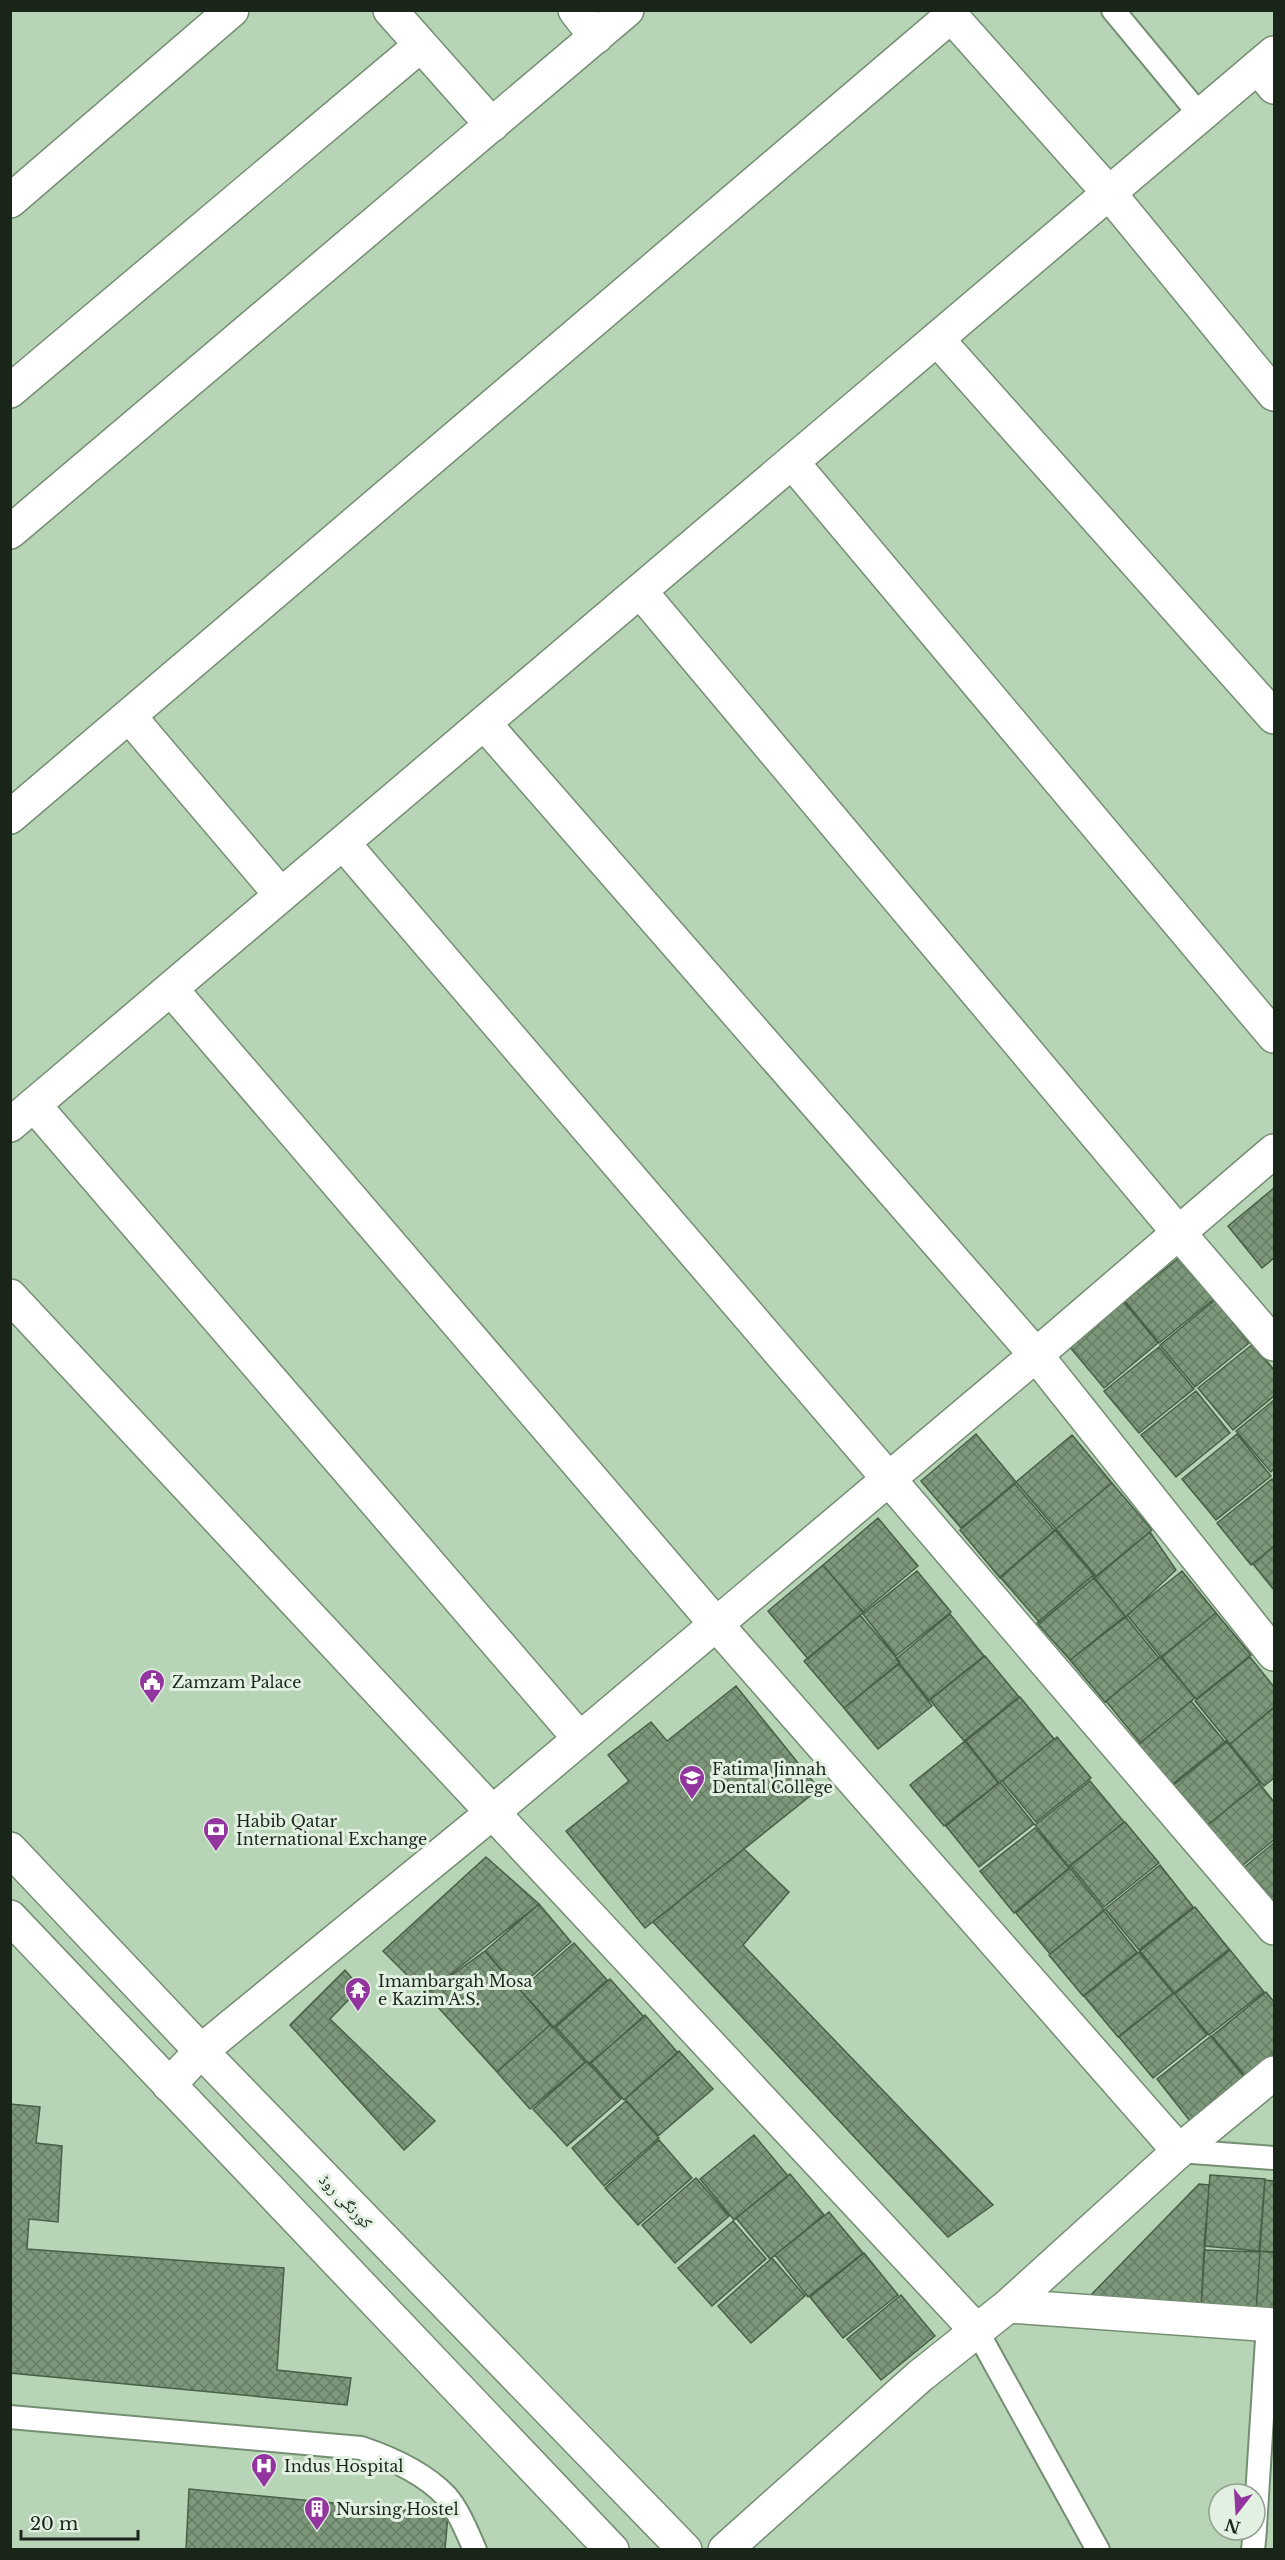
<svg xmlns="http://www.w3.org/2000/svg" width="1285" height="2560" viewBox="0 0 1285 2560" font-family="'Libre Baskerville','Noto Naskh Arabic',serif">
<defs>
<pattern id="building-cross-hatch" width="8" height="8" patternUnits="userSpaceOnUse" patternTransform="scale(1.5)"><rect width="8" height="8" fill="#7d977b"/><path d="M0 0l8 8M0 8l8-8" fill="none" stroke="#667b64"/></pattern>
</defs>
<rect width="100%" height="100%" fill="#b8d4b6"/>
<!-- building -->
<path fill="url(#building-cross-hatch)" stroke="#486046" stroke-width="1.5" d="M1274,1188V1258L1262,1268L1228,1226Z
M1180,1257L1214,1299L1159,1343L1125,1301Z
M1215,1300L1249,1343L1195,1387L1160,1345Z
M1124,1302L1158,1343L1104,1388L1069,1346Z
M1253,1344L1274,1370V1396L1233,1430L1198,1388Z
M1159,1347L1194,1389L1139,1433L1104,1391Z
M1196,1391L1230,1433L1176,1477L1141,1435Z
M1274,1400V1469L1271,1472L1236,1431Z
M976,1434L1016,1482L961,1528L921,1481Z
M1237,1434L1271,1476L1216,1520L1182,1479Z
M1072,1435L1112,1483L1056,1529L1016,1482Z
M1272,1479L1274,1482V1546L1251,1565L1217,1523Z
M1112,1483L1152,1530L1096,1576L1056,1529Z
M1015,1484L1055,1531L1000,1578L960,1530Z
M878,1518L918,1566L863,1612L823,1565Z
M1055,1530L1095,1577L1040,1623L1000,1577Z
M1150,1532L1176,1570L1126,1617L1095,1578Z
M1274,1546V1590L1253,1564Z
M823,1565L863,1613L808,1659L768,1611Z
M917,1571L951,1612L896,1656L863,1614Z
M1182,1571L1216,1613L1161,1657L1127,1615Z
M1092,1576L1126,1617L1070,1660L1037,1623Z
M1216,1613L1251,1655L1196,1699L1161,1658Z
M950,1614L984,1656L929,1700L896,1659Z
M860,1615L900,1662L844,1708L804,1661Z
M1125,1616L1159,1658L1105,1702L1070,1660Z
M985,1656L1019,1697L964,1741L930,1700Z
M1161,1656L1195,1698L1140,1743L1106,1701Z
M1250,1657L1274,1687V1707L1230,1744L1195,1701Z
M899,1664L932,1706L878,1749L844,1708Z
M736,1686L819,1789L645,1928L566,1831L629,1781L608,1755L651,1722L667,1741Z
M1020,1697L1054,1739L999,1783L966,1741Z
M1191,1701L1226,1743L1171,1787L1137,1746Z
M1274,1708V1778L1264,1786L1230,1744Z
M1057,1737L1091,1778L1036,1822L1002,1781Z
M965,1741L998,1783L944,1826L910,1785Z
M1226,1741L1260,1783L1205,1827L1171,1785Z
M1090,1781L1124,1822L1069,1867L1035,1825Z
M1000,1782L1034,1824L979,1867L946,1826Z
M1259,1783L1274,1802V1840L1238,1869L1204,1828Z
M1125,1822L1159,1863L1104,1907L1070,1865Z
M1035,1828L1069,1868L1014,1913L980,1871Z
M1274,1843V1908L1242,1869Z
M744,1849L789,1892L743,1945L993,2205L948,2237L653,1922Z
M486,1857L539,1904L426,1994L383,1951Z
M1160,1865L1193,1907L1139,1950L1105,1909Z
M1070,1868L1104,1910L1050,1954L1016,1913Z
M539,1904L571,1942L517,1989L485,1951Z
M1195,1907L1229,1949L1174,1993L1140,1951Z
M1104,1911L1137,1952L1083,1996L1049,1955Z
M574,1943L607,1980L553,2028L520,1990Z
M1230,1950L1264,1992L1209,2035L1175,1994Z
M485,1951L551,2024L497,2072L426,1994Z
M1139,1952L1173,1993L1118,2037L1084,1996Z
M345,1970L360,1988L330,2019L435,2121L404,2150L290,2025Z
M610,1979L644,2017L589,2064L556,2027Z
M1266,1992L1274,2002V2054L1246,2077L1212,2036Z
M1174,1993L1207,2035L1153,2078L1119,2037Z
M645,2015L678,2053L624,2100L591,2063Z
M551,2024L585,2062L530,2109L497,2072Z
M1211,2036L1244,2077L1190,2121L1157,2079Z
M679,2051L713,2089L658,2136L625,2099Z
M587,2061L621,2099L567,2146L533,2109Z
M626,2101L659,2138L604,2186L572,2148Z
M10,2104L40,2107L36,2143L62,2146L58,2222L29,2219L27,2249L284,2268L277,2370L351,2378L347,2405L10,2373Z
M754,2135L788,2176L734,2220L700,2179Z
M659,2140L692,2178L638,2225L605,2188Z
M790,2174L824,2215L770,2259L736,2218Z
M1210,2175L1265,2179L1259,2251L1204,2246Z
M696,2178L729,2216L675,2263L642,2225Z
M1265,2180L1274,2181V2252L1260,2251Z
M1199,2184L1209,2185L1201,2309L1087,2299Z
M829,2212L863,2253L808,2297L775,2255Z
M733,2221L766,2259L712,2306L678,2268Z
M1204,2250L1260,2252L1256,2312L1201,2309Z
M1260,2251L1274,2253V2313L1256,2312Z
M864,2253L898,2295L843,2338L810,2297Z
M772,2258L805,2296L751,2343L718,2306Z
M901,2295L935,2336L881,2380L847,2339Z
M189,2489L448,2514L445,2550H186Z"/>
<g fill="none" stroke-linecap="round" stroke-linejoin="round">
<defs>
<path id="service" d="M1113,10L1200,115
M1179,2151L1274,2158
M977,2331L1098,2550
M10,2417L361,2448C391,2458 424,2473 446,2496C459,2511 467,2532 475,2550
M1255,2527L1268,2324
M1253,2550L1255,2530"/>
<path id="minor" d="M390,10L492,125
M575,10L596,37
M946,10L1109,193L1274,394
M1258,67L1274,87
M10,201L232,10
M937,339L1274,717
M10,391L421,45
M792,462L1274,1036
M10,532L627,10
M640,591L1178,1232L1274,1344
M129,716L281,895
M484,723L1036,1355L1274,1654
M10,817L951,16
M343,843L1274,1928
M171,989L716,1624L1179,2151
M34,1105L580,1739
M10,1296L977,2331
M169,2085L201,2051L493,1812L1036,1355L1274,1151"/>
<path id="tertiary" d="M10,1125L1274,53
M1008,2306L1274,2325
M725,2550L920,2376L1008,2306L1179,2151L1274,2073"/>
<path id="secondary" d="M10,1849L201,2051L685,2550
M10,1917L612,2550"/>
</defs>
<!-- service casing -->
<use href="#service" stroke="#748e72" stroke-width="26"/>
<!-- minor casing -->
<use href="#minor" stroke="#748e72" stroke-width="36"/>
<!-- tertiary casing -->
<use href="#tertiary" stroke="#748e72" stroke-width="36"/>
<!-- secondary casing -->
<use href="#secondary" stroke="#748e72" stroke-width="36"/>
<!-- service -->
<use href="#service" stroke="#fff" stroke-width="22"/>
<!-- minor -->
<use href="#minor" stroke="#fff" stroke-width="33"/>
<!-- tertiary -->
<use href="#tertiary" stroke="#fff" stroke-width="33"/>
<!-- secondary -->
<use href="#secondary" stroke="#fff" stroke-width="33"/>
</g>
<!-- icons -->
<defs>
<symbol id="civic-pin" viewBox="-11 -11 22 30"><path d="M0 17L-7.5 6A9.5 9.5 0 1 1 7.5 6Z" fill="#93359e" stroke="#e2f0e1"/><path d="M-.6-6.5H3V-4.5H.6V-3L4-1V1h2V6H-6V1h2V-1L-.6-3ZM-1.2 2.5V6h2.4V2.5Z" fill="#fff"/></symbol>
<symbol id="university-pin" viewBox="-11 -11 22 30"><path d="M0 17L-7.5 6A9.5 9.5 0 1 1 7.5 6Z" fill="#93359e" stroke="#e2f0e1"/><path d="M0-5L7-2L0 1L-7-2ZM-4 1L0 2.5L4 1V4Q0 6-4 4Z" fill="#fff"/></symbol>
<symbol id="bank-pin" viewBox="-11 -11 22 30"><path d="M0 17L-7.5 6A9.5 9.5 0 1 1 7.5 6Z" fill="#93359e" stroke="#e2f0e1"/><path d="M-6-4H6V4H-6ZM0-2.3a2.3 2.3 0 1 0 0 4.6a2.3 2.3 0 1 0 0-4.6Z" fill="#fff"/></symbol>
<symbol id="temple-pin" viewBox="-11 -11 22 30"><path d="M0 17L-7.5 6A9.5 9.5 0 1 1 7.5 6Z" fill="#93359e" stroke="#e2f0e1"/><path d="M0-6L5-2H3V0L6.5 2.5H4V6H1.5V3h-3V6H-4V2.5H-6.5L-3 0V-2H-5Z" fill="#fff"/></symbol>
<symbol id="hospital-pin" viewBox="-11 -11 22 30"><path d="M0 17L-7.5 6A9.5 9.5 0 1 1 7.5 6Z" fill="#93359e" stroke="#e2f0e1"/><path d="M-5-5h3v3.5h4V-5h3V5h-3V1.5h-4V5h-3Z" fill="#fff"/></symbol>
<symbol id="building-pin" viewBox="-11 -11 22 30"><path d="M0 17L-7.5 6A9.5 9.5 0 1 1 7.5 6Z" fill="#93359e" stroke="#e2f0e1"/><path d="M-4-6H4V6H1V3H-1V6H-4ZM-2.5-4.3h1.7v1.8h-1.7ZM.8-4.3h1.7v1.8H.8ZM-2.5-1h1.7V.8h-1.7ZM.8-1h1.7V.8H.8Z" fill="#fff"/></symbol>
</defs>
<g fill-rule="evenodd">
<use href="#civic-pin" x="137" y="1667" width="30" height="40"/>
<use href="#university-pin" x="677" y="1763" width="30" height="40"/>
<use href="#bank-pin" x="201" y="1815" width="30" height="40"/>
<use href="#temple-pin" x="343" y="1975" width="30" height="40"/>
<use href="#hospital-pin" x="249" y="2451" width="30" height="40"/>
<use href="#building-pin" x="302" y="2494" width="30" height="40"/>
</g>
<g text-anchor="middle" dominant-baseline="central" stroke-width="6" stroke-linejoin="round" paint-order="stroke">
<!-- poi labels -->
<g font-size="16" fill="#1a251a" stroke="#e2f0e1" text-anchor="start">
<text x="172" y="1682">Zamzam Palace</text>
<text x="712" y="1769">Fatima Jinnah<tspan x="712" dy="18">Dental College</tspan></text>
<text x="236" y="1821">Habib Qatar<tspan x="236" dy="18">International Exchange</tspan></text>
<text x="378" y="1981">Imambargah Mosa<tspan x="378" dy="18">e Kazim A.S.</tspan></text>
<text x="284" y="2466">Indus Hospital</text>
<text x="336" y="2509">Nursing Hostel</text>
</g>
<!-- street labels -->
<g font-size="16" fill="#1a251a" stroke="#e2f0e1">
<text transform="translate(346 2201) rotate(46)">کورنگی روڈ</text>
</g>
</g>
<!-- border -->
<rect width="1285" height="2560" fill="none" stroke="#1a251a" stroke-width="24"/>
<!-- north arrow -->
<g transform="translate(1237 2512) rotate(197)"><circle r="28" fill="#e2f0e1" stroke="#929f91" stroke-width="1.5"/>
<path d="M0-4.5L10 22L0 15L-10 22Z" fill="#93359e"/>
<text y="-9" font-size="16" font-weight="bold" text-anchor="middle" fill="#1a251a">N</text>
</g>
<!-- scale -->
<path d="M21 2530v9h117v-9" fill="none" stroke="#1a251a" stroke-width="3"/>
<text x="30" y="2530" font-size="18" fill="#1a251a" stroke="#e2f0e1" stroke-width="4.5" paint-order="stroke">20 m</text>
</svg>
